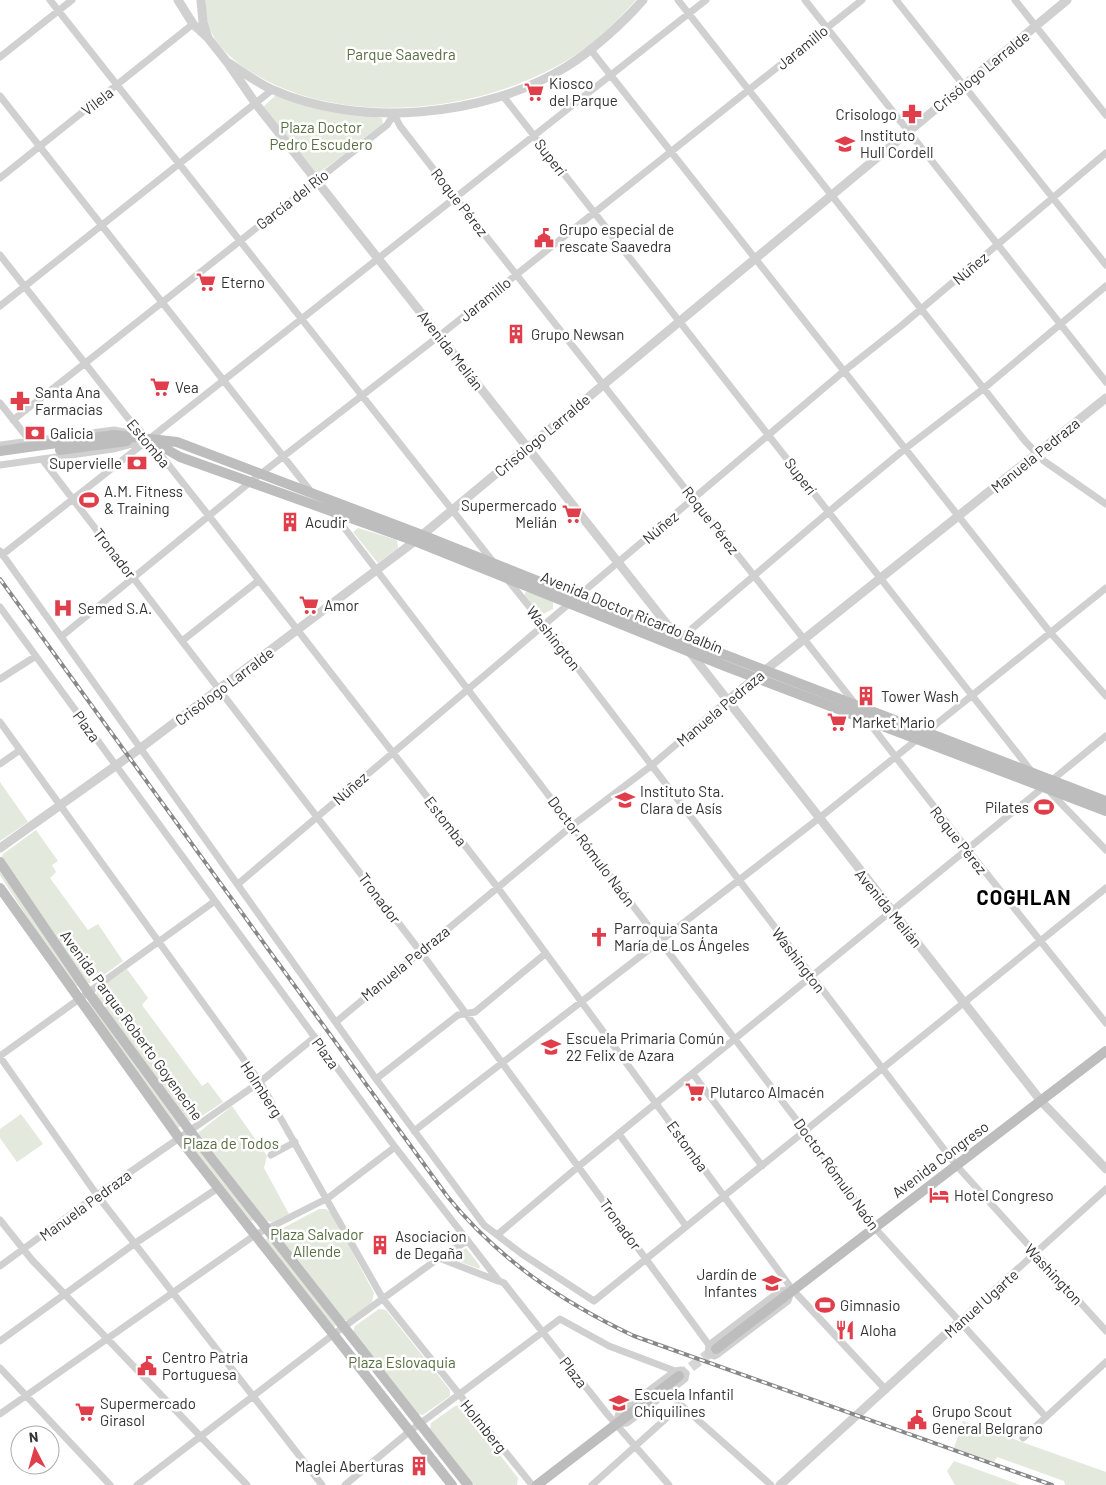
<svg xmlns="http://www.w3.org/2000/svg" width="1106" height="1485" viewBox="0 0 1106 1485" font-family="Barlow,sans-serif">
<rect width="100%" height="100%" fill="#fff"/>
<!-- green -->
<path fill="#e3e9dc" d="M206,0H636C619,19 598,40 577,54C486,114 338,131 245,68C222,52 202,30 206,0Z
M276,95L319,107L382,118L383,125L318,174H316L265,111L264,106Z
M358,528L397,540L398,548L378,563L353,532Z
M526,591L553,601V609L541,615L524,596Z
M0,782L28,822L0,841Z
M36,830L58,861L52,865L56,872L50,878L88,930L98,924L123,961L93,983H88L1,858L3,854Z
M0,869L79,985L76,987L46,947L0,875Z
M127,969L148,998L142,1005L202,1086L208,1082L223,1102L193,1122L188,1120L96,995L98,989Z
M90,1001L181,1126L178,1128L87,1003Z
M232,1106L267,1156L264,1168L289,1214L272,1222L267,1221L198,1133Z
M21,1114L43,1144L17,1162L0,1138V1129Z
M194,1141L254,1220L251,1221L190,1144Z
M319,1209H326L332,1214L374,1293L372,1302L349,1320H343L278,1236L281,1229Z
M269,1237L336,1325L334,1327L265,1240Z
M466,1248L480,1266L479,1269L450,1258Z
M379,1309L386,1310L450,1390V1396L423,1415L418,1414L353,1332L355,1326Z
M461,1405L518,1478L517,1485H474L430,1429L431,1423L455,1406Z
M963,1421L1106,1472V1485H1065L1064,1481L997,1457L994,1462L954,1448Z
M954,1461L1020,1485H955L947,1471Z"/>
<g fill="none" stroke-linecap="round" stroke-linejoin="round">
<!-- secondary-tunnel -->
<path stroke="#d6d6d6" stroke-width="10" stroke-dasharray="10 5" stroke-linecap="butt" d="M679,1376L715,1349"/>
<!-- minor -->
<path stroke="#d0d0d0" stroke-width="7" d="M50,0L494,563
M678,0L1025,441L1044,461L1106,504
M805,0L1106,382
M896,0L1106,265
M1015,0L1106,115
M590,49L1049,631L1106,696
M0,57L72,0
M0,96L312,493
M503,96L1032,772
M0,178L193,24
M0,255L128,418L148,439L209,516L498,888L792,1289L886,1390
M0,306L272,90
M0,403L30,441
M13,420L387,125L394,114L400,126L455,197L856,705
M0,445L114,430L124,432
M42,459L420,951L709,1345
M0,465L113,449L143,441
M333,513L805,1131L874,1227L1046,1417
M0,551L376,1079L484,1225L522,1254L594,1301L1106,888
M2,555L706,0
M507,579L557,641L956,1165L1106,1331
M0,607L395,1147L499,1281L504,1283L608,1415L669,1485
M62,636L249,483L439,336L862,0
M681,638L838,504L906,448L983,389L1106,286
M182,641L258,581
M0,679L36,656
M867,720L967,849L1106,1023
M0,722L260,1082L383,1299L532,1485
M0,764L20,750
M1051,793L1106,850
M238,884L844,371L901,326L1106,153
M336,1022L573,825L651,766L728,700
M0,1056L215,901
M0,1057L97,1195L322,1485
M693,1074L762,1166
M376,1079L458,1015L475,1012L545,954
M414,1131L818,819L1106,588
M619,1134L686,1226
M271,1155L295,1142
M0,1220L32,1260L247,1485
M497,1235L579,1166L1106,736
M439,1258L498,1281
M0,1266L97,1195L260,1082L315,1037
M792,1289L788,1301L718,1354L714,1356L708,1354L709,1345L780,1291Z
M960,1321L1106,1189
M0,1341L134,1244L218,1188
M0,1368L110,1485
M681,1370L686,1373L685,1379L627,1423L616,1424L619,1413L675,1371Z
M669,1391L681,1405L771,1485
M0,1414L255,1235L328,1198L395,1147
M1023,1438L1106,1362
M137,1485L334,1334L439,1258L467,1241
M345,1485L410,1431L560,1319L609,1346L675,1371
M592,1485L681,1405"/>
<!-- tertiary -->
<path stroke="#d0d0d0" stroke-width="9" d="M178,0L193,24L208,38L227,62L256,104L677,637
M201,0L203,22L208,38
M229,63C243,72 256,82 271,89C359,129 485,117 566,67C592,51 623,23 643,0
M689,651L1041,1101L1106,1169
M728,700L1106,398
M0,848L142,747L415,541L1067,0
M780,1485L960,1321"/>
<!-- secondary -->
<path stroke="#bdbdbd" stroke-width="10" d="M152,441L180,457L415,541L725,666L1106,811
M60,450L127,441
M0,451L114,435L177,442L422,535L681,638L1106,801
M0,862L88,992L190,1131L468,1485
M0,888L179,1138L452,1485
M716,1349L1106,1051
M537,1485L679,1376"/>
<defs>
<path id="rail" d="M0,579L447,1196C498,1259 562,1302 634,1336L1052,1485"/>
</defs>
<!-- rail casing -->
<use href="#rail" stroke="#888" stroke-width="4"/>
<!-- rail -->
<use href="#rail" stroke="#fff" stroke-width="2" stroke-dasharray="5.5" stroke-linecap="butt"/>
</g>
<!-- icons -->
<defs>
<symbol id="supermarket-bare" viewBox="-9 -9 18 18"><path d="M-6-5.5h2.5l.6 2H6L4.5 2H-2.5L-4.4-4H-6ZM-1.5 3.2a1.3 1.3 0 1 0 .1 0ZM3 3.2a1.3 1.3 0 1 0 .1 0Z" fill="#e03e4b" stroke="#fff" stroke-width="2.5" paint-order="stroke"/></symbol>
<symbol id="pharmacy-bare" viewBox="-9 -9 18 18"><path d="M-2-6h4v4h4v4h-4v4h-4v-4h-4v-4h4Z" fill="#e03e4b" stroke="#fff" stroke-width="2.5" paint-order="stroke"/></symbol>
<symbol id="school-bare" viewBox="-9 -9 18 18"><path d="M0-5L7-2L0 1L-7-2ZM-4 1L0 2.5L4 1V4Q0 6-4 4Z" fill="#e03e4b" stroke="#fff" stroke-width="2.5" paint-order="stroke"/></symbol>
<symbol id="civic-bare" viewBox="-9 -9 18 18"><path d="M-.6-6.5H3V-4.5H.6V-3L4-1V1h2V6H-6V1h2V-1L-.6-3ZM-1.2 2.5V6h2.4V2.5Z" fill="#e03e4b" stroke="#fff" stroke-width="2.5" paint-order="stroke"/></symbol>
<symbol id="building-bare" viewBox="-9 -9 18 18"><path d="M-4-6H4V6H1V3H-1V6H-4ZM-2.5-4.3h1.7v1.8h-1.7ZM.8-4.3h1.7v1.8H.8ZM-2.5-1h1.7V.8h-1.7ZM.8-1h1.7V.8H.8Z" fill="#e03e4b" stroke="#fff" stroke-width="2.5" paint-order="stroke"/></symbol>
<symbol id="bank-bare" viewBox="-9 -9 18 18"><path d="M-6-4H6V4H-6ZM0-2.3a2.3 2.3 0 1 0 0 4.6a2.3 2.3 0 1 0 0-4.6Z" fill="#e03e4b" stroke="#fff" stroke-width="2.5" paint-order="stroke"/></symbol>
<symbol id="stadium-bare" viewBox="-9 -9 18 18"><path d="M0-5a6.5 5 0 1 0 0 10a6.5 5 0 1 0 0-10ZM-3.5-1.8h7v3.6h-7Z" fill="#e03e4b" stroke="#fff" stroke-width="2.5" paint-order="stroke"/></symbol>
<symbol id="hospital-bare" viewBox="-9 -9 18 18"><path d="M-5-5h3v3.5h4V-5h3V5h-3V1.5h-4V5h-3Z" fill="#e03e4b" stroke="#fff" stroke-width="2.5" paint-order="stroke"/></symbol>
<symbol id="church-bare" viewBox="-9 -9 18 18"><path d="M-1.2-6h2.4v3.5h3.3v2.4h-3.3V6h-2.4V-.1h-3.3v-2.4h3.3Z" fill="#e03e4b" stroke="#fff" stroke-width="2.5" paint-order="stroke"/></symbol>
<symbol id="hotel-bare" viewBox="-9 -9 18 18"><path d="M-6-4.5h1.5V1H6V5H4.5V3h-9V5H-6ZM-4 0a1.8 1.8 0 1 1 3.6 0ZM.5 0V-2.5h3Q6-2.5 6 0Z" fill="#e03e4b" stroke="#fff" stroke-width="2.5" paint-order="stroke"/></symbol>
<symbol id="restaurant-bare" viewBox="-9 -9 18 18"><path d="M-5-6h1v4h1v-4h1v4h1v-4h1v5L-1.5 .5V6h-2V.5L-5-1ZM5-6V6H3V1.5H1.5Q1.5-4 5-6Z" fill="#e03e4b" stroke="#fff" stroke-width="2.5" paint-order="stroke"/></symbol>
</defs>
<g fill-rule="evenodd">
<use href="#supermarket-bare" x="520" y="78" width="28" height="28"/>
<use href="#pharmacy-bare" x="898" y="100" width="28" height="28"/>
<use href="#school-bare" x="831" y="130" width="28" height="28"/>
<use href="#civic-bare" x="530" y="224" width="28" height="28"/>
<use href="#supermarket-bare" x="192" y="268" width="28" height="28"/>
<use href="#building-bare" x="502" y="320" width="28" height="28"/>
<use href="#supermarket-bare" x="146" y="373" width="28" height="28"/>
<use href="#pharmacy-bare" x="6" y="387" width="28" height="28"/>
<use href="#bank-bare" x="21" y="419" width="28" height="28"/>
<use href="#bank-bare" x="123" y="449" width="28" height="28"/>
<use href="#stadium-bare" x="75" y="486" width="28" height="28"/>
<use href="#supermarket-bare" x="558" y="500" width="28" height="28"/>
<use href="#building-bare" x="276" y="508" width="28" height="28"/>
<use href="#supermarket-bare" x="295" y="591" width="28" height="28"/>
<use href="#hospital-bare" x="49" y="594" width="28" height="28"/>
<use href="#building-bare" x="852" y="682" width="28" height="28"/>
<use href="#supermarket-bare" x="823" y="708" width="28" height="28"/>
<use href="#school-bare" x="611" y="786" width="28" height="28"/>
<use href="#stadium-bare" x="1030" y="793" width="28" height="28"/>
<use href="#church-bare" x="585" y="923" width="28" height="28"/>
<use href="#school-bare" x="537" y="1033" width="28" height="28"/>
<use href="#supermarket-bare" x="681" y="1078" width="28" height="28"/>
<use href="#hotel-bare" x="925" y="1181" width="28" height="28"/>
<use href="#building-bare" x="366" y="1231" width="28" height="28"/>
<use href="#school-bare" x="758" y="1269" width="28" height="28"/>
<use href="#stadium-bare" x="811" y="1291" width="28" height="28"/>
<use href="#restaurant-bare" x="831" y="1316" width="28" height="28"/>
<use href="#civic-bare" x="133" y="1352" width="28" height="28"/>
<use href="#school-bare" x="605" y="1389" width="28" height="28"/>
<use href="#supermarket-bare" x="71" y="1398" width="28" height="28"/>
<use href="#civic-bare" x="903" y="1406" width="28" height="28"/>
<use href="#building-bare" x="405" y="1452" width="28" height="28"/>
</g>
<g text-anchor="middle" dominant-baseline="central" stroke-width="5" stroke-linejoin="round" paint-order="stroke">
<!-- street labels -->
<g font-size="15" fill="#333" stroke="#fff">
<text transform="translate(802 47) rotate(-39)">Jaramillo</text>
<text transform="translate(981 71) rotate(-39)">Crisólogo Larralde</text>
<text transform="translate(97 101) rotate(-38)">Vilela</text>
<text transform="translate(551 157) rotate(52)">Superí</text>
<text transform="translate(292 199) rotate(-38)">García del Río</text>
<text transform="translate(460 202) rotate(52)">Roque Pérez</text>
<text transform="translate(970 268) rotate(-40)">Núñez</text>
<text transform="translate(485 299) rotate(-39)">Jaramillo</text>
<text transform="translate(451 350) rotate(52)">Avenida Melián</text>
<text transform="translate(542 435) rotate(-40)">Crisólogo Larralde</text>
<text transform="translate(149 443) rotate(50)">Estomba</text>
<text transform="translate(1035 455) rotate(-39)">Manuela Pedraza</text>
<text transform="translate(801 476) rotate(52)">Superí</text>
<text transform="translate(711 520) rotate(52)">Roque Pérez</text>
<text transform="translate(660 527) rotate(-40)">Núñez</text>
<text transform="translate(115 553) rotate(52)">Tronador</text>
<text transform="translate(632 612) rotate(22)">Avenida Doctor Ricardo Balbín</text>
<text transform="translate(554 638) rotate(52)">Washington</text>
<text transform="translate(224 686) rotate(-37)">Crisólogo Larralde</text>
<text transform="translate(720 708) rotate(-40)">Manuela Pedraza</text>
<text transform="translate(87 726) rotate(54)">Plaza</text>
<text transform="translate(350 788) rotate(-41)">Núñez</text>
<text transform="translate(446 821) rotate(52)">Estomba</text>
<text transform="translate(959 840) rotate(52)">Roque Pérez</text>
<text transform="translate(592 851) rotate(53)">Doctor Rómulo Naón</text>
<text transform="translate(380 898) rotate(53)">Tronador</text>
<text transform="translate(889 908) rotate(51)">Avenida Melián</text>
<text transform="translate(799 960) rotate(53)">Washington</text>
<text transform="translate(405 963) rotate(-39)">Manuela Pedraza</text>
<text transform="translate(132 1025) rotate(54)">Avenida Parque Roberto Goyeneche</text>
<text transform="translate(326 1053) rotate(54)">Plaza</text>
<text transform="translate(262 1089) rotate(57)">Holmberg</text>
<text transform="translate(688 1146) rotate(54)">Estomba</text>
<text transform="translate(940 1159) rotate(-37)">Avenida Congreso</text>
<text transform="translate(837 1174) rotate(54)">Doctor Rómulo Naón</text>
<text transform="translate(85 1205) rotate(-36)">Manuela Pedraza</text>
<text transform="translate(621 1224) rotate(54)">Tronador</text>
<text transform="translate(1054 1274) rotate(47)">Washington</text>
<text transform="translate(981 1303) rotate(-42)">Manuel Ugarte</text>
<text transform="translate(574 1372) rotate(52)">Plaza</text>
<text transform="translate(484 1426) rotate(51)">Holmberg</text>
</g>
<!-- park labels -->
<g font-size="15" fill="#566e40" stroke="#fff">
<text x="401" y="54">Parque Saavedra</text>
<text x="321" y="127">Plaza Doctor<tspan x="321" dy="17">Pedro Escudero</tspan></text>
<text x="231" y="1143">Plaza de Todos</text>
<text x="317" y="1234">Plaza Salvador<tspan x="317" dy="17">Allende</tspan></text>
<text x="402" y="1362">Plaza Eslovaquia</text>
</g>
<!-- poi labels -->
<g font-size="15" fill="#333" stroke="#fff" text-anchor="start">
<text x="549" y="83">Kiosco<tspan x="549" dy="17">del Parque</tspan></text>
<text x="897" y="114" text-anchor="end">Crisologo</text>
<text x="860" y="135">Instituto<tspan x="860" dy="17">Hull Cordell</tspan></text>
<text x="559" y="229">Grupo especial de<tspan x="559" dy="17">rescate Saavedra</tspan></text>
<text x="221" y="282">Eterno</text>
<text x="531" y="334">Grupo Newsan</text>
<text x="175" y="387">Vea</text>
<text x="35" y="392">Santa Ana<tspan x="35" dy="17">Farmacias</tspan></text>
<text x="50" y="433">Galicia</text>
<text x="122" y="463" text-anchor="end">Supervielle</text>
<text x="104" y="491">A.M. Fitness<tspan x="104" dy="17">&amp; Training</tspan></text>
<text x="557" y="505" text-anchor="end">Supermercado<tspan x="557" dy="17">Melián</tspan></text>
<text x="305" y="522">Acudir</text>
<text x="324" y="605">Amor</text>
<text x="78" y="608">Semed S.A.</text>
<text x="881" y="696">Tower Wash</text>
<text x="852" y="722">Market Mario</text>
<text x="640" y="791">Instituto Sta.<tspan x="640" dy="17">Clara de Asís</tspan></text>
<text x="1029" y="807" text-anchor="end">Pilates</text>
<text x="614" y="928">Parroquia Santa<tspan x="614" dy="17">María de Los Ángeles</tspan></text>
<text x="566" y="1038">Escuela Primaria Común<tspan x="566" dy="17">22 Felix de Azara</tspan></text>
<text x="710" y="1092">Plutarco Almacén</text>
<text x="954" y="1195">Hotel Congreso</text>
<text x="395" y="1236">Asociacion<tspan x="395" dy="17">de Degaña</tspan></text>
<text x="757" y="1274" text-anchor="end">Jardín de<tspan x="757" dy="17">Infantes</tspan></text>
<text x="840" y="1305">Gimnasio</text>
<text x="860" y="1330">Aloha</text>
<text x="162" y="1357">Centro Patria<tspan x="162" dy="17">Portuguesa</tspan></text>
<text x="634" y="1394">Escuela Infantil<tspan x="634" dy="17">Chiquilines</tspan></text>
<text x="100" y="1403">Supermercado<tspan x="100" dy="17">Girasol</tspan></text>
<text x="932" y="1411">Grupo Scout<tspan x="932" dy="17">General Belgrano</tspan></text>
<text x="404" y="1466" text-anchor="end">Maglei Aberturas</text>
</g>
<!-- district labels -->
<g font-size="20" font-weight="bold" letter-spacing="1" fill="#000" stroke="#fff">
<text x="1024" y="897">COGHLAN</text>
</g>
</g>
<!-- north arrow -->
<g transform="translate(35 1450) rotate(354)"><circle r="24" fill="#ffffff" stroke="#adadad"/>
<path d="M0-4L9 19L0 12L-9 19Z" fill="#e03e4b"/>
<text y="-8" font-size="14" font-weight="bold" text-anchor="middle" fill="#333333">N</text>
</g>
</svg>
